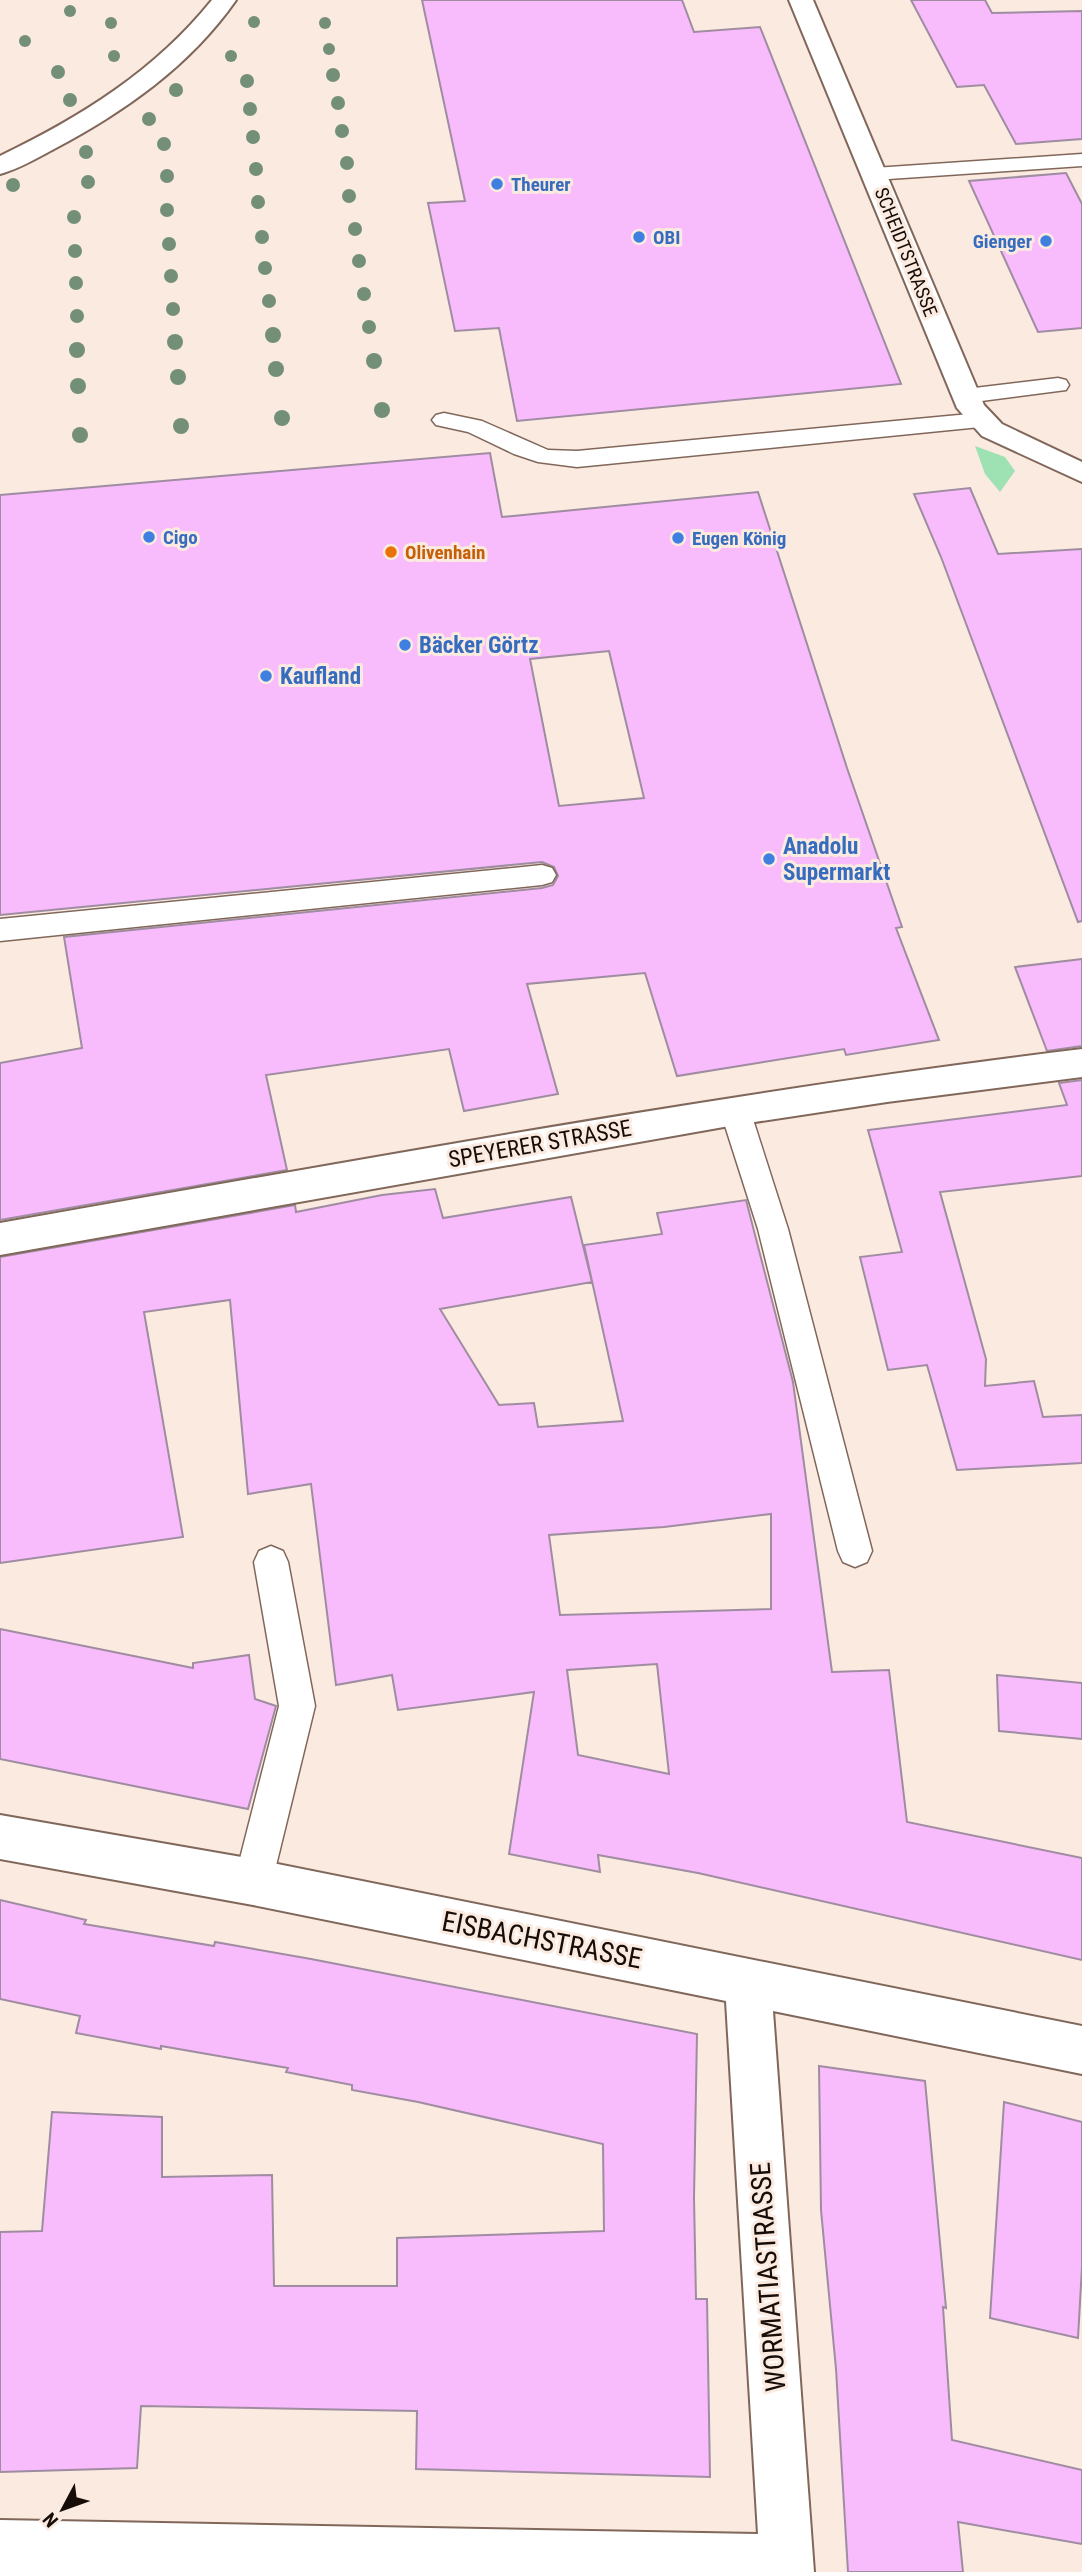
<svg xmlns="http://www.w3.org/2000/svg" width="1082" height="2572" viewBox="0 0 1082 2572" font-family="'Roboto Condensed',sans-serif">
<rect width="100%" height="100%" fill="#fbeae0"/>
<!-- green -->
<path fill="#9ee1b2" d="M975,446L1005,457L1015,471L1000,492L985,474Z"/>
<!-- building -->
<path fill="#f8bcfd" stroke="#9f8ca1" stroke-width="2" fill-rule="evenodd" d="M422,0H682L694,32L760,27L901,384L517,421L499,328L455,331L428,203L465,201Z
M911,0H985L992,13L1082,11V139L1016,144L984,85L957,87Z
M1066,173L1082,204V328L1038,332L969,181Z
M490,453L502,517L758,492L847,768L902,927L896,928L939,1040L846,1055L844,1049L677,1076L645,973L527,984L558,1094L464,1111L449,1049L266,1075L287,1170L0,1220V1063L82,1048L64,937L542,888L553,885L558,876L554,867L542,862L0,915V495ZM609,651L644,798L559,806L530,659Z
M970,488L998,554L1082,549V921L1078,922L941,557L914,494Z
M1082,959V1046L1047,1051L1015,967Z
M1082,1080V1176L940,1192L986,1359L985,1386L1034,1381L1043,1417L1082,1415V1463L957,1470L927,1365L888,1370L860,1257L902,1252L868,1130L1067,1105L1059,1083Z
M435,1189L443,1218L571,1197L592,1282L440,1309L499,1405L534,1403L538,1427L623,1421L584,1245L662,1234L657,1213L746,1200L793,1382L832,1672L889,1670L907,1822L1082,1858V1960L698,1873L598,1855L600,1872L509,1854L534,1692L398,1710L392,1675L336,1685L311,1484L248,1494L230,1300L144,1312L183,1537L0,1563V1257L295,1205L296,1212L382,1195ZM771,1514V1609L560,1615L549,1535L664,1527ZM657,1664L669,1774L578,1755L567,1670Z
M0,1629L193,1668V1663L249,1655L255,1699L276,1706L248,1809L0,1759Z
M997,1675L1082,1683V1739L999,1731Z
M0,1900L86,1920L84,1924L214,1946L215,1942L311,1959L697,2034L694,2198L696,2299H707L710,2477L416,2469L417,2411L141,2406L137,2468L0,2472V2232L42,2231L52,2112L162,2117V2177L272,2175L274,2286H397V2238L604,2231L603,2144L418,2102L352,2090V2085L286,2072L288,2068L161,2046V2049L76,2033L80,2016L0,1999Z
M819,2066L925,2081L946,2308L943,2307L952,2440L1082,2470V2544L958,2522L963,2572H848L836,2369L821,2210Z
M1004,2102L1082,2122V2267L1078,2338L990,2318Z"/>
<g fill="none" stroke-linecap="round" stroke-linejoin="round">
<defs>
<path id="service" d="M1082,154V166L874,180L867,178L864,174L867,170L874,168Z
M1058,378L1066,380L1069,385L1066,390L966,403L958,401L955,396L958,391L966,389Z
M444,413L482,421L548,450L577,451L980,413L988,415L992,420L988,425L980,427L577,467L538,462L514,454L468,432L436,425L432,420L436,415Z
M542,865L552,868L556,875L552,882L542,885L0,941V919Z
M735,1098L746,1101L750,1110L788,1229L872,1551L867,1562L855,1567L843,1562L838,1551L758,1229L720,1110L724,1101Z
M271,1546L283,1551L288,1562L315,1706L272,1882L266,1895L253,1901L240,1895L234,1882L279,1706L254,1562L259,1551Z"/>
<path id="minor" d="M212,0H236C190,66 124,112 54,149C37,158 19,169 0,174V156C81,117 155,71 212,0Z
M1082,1049V1077L887,1102L735,1125L0,1255V1223C360,1160 719,1093 1082,1049Z
M0,1815L253,1859L1082,2026V2074L773,2011L814,2572H0V2520L758,2534L726,2001L253,1905L0,1859Z"/>
<path id="secondary" d="M789,0H813L984,405L1002,424L1082,462V482L982,436L957,408Z"/>
</defs>
<!-- service casing -->
<use href="#service" stroke="#80675a" stroke-width="3"/>
<!-- minor casing -->
<use href="#minor" stroke="#80675a" stroke-width="4"/>
<!-- secondary casing -->
<use href="#secondary" stroke="#80675a" stroke-width="4"/>
<!-- service -->
<use href="#service" fill="#fff" fill-rule="evenodd"/>
<!-- minor -->
<use href="#minor" fill="#fff" fill-rule="evenodd"/>
<!-- secondary -->
<use href="#secondary" fill="#fff" fill-rule="evenodd"/>
</g>
<!-- trees -->
<g fill="#748f78">
<circle cx="70" cy="11" r="6"/>
<circle cx="254" cy="22" r="6"/>
<circle cx="111" cy="23" r="6"/>
<circle cx="325" cy="23" r="6"/>
<circle cx="25" cy="41" r="6"/>
<circle cx="329" cy="49" r="6"/>
<circle cx="114" cy="56" r="6"/>
<circle cx="231" cy="56" r="6"/>
<circle cx="58" cy="72" r="7"/>
<circle cx="333" cy="75" r="7"/>
<circle cx="247" cy="81" r="7"/>
<circle cx="176" cy="90" r="7"/>
<circle cx="70" cy="100" r="7"/>
<circle cx="338" cy="103" r="7"/>
<circle cx="250" cy="109" r="7"/>
<circle cx="149" cy="119" r="7"/>
<circle cx="342" cy="131" r="7"/>
<circle cx="253" cy="137" r="7"/>
<circle cx="164" cy="144" r="7"/>
<circle cx="86" cy="152" r="7"/>
<circle cx="347" cy="163" r="7"/>
<circle cx="256" cy="169" r="7"/>
<circle cx="167" cy="176" r="7"/>
<circle cx="88" cy="182" r="7"/>
<circle cx="13" cy="185" r="7"/>
<circle cx="349" cy="196" r="7"/>
<circle cx="258" cy="202" r="7"/>
<circle cx="167" cy="210" r="7"/>
<circle cx="74" cy="217" r="7"/>
<circle cx="355" cy="229" r="7"/>
<circle cx="262" cy="237" r="7"/>
<circle cx="169" cy="244" r="7"/>
<circle cx="75" cy="251" r="7"/>
<circle cx="359" cy="261" r="7"/>
<circle cx="265" cy="268" r="7"/>
<circle cx="171" cy="276" r="7"/>
<circle cx="76" cy="283" r="7"/>
<circle cx="364" cy="294" r="7"/>
<circle cx="269" cy="301" r="7"/>
<circle cx="173" cy="309" r="7"/>
<circle cx="77" cy="316" r="7"/>
<circle cx="369" cy="327" r="7"/>
<circle cx="273" cy="335" r="8"/>
<circle cx="175" cy="342" r="8"/>
<circle cx="77" cy="350" r="8"/>
<circle cx="374" cy="361" r="8"/>
<circle cx="276" cy="369" r="8"/>
<circle cx="178" cy="377" r="8"/>
<circle cx="78" cy="386" r="8"/>
<circle cx="382" cy="410" r="8"/>
<circle cx="282" cy="418" r="8"/>
<circle cx="181" cy="426" r="8"/>
<circle cx="80" cy="435" r="8"/>
</g>
<!-- markers -->
<g fill="#3f7fe0" stroke="#fbeae0" stroke-width="2.5">
<circle cx="497" cy="184" r="7"/>
<circle cx="639" cy="237" r="7"/>
<circle cx="1046" cy="241" r="7"/>
<circle cx="149" cy="537" r="7"/>
<circle cx="678" cy="538" r="7"/>
<circle cx="405" cy="645" r="7"/>
<circle cx="266" cy="676" r="7"/>
<circle cx="769" cy="859" r="7"/>
</g>
<circle fill="#e8710a" stroke="#fbeae0" stroke-width="2.5" cx="391" cy="552" r="7"/>
<g text-anchor="middle" dominant-baseline="central" stroke-width="6" stroke-linejoin="round" paint-order="stroke">
<!-- far-shop labels -->
<g font-size="19" font-weight="bold" fill="#366cbe" stroke="#fbeae0" text-anchor="start">
<text x="511" y="184">Theurer</text>
<text x="653" y="237">OBI</text>
<text x="1032" y="241" text-anchor="end">Gienger</text>
<text x="163" y="537">Cigo</text>
<text x="692" y="538">Eugen König</text>
</g>
<!-- far-street labels -->
<g font-size="19" fill="#160d08" stroke="#fbeae0">
<text transform="translate(906 252) rotate(68)">SCHEIDTSTRASSE</text>
</g>
<!-- far-food labels -->
<g font-size="19" font-weight="bold" fill="#c56008" stroke="#fbeae0" text-anchor="start">
<text x="405" y="552">Olivenhain</text>
</g>
<!-- shop labels -->
<g font-size="23" font-weight="bold" fill="#366cbe" stroke="#fbeae0" text-anchor="start">
<text x="419" y="645">Bäcker Görtz</text>
<text x="280" y="676">Kaufland</text>
<text x="783" y="846">Anadolu<tspan x="783" dy="26">Supermarkt</tspan></text>
</g>
<!-- street labels -->
<g font-size="23" fill="#160d08" stroke="#fbeae0">
<text transform="translate(540 1144) rotate(-10)">SPEYERER STRASSE</text>
</g>
<!-- near-street labels -->
<g font-size="28" fill="#160d08" stroke="#fbeae0">
<text transform="translate(542 1940) rotate(11)">EISBACHSTRASSE</text>
<text transform="translate(768 2277) rotate(-94)">WORMATIASTRASSE</text>
</g>
</g>
<!-- north arrow -->
<g transform="translate(63 2509) rotate(229)" stroke="#fbeae0" stroke-width="5" paint-order="stroke">
<path d="M0-5L12 26L0 18L-12 26Z" fill="#160d08"/>
<text y="-10" font-size="19" font-weight="bold" text-anchor="middle" fill="#160d08">N</text>
</g>
</svg>
